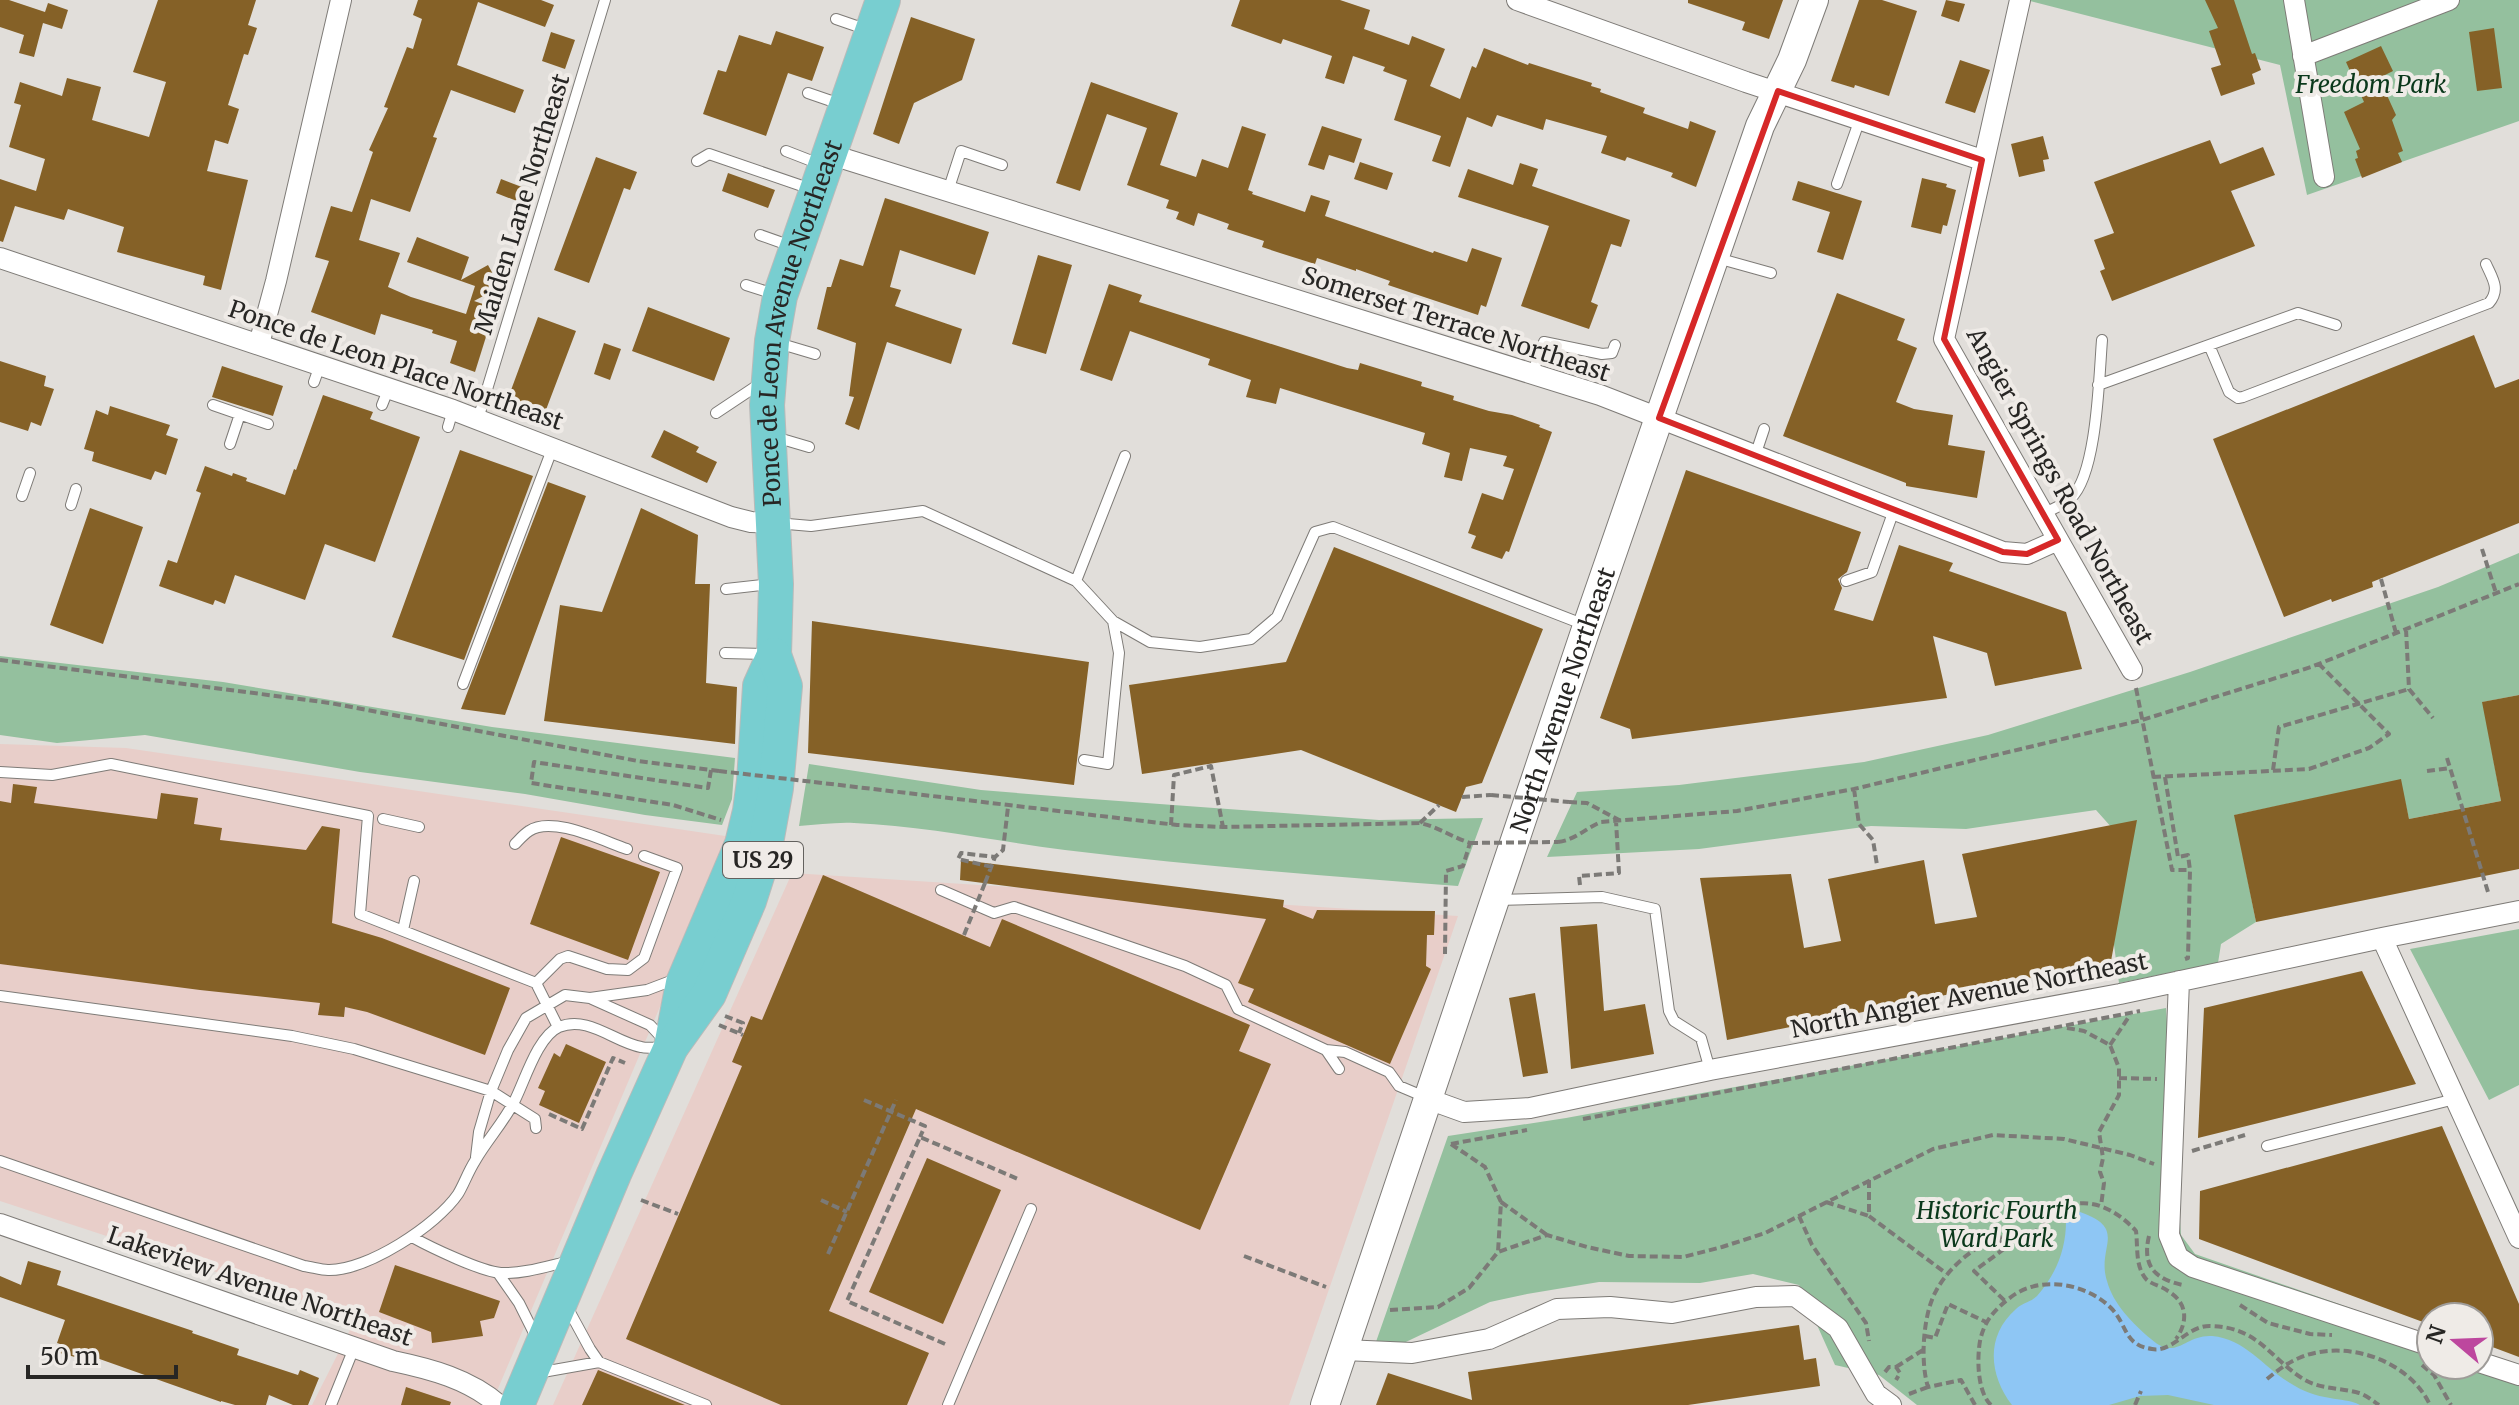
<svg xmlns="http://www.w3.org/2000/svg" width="2519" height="1405" viewBox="0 0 2519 1405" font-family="Merriweather,serif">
<rect width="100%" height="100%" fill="#e1deda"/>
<!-- commercial -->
<path fill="#e8cec9" d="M0,744L126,748L732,837L491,1405H312L356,1318L0,1201Z
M792,873L1458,916L1289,1405H553Z"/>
<!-- green -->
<path fill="#94c09e" d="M2026,0H2519V121L2307,195L2280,65Z
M2519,553V695L2483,702L2501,801L2409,819L2400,780L2235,815L2256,922L2221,944L2218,963L2119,983L2108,899L2121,838L2096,810L1966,829L1871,826L1699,849L1547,857L1577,792L1679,785L1864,762L1988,735L2190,672L2438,587Z
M0,656L223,682L492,727L735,758L732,799L722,825L645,815L525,794L360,772L145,735L57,743L0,735Z
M809,764L981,790L1078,798L1379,820L1483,818L1458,886C1327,876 1195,866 1065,850C995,841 924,826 854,823C836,822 817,825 799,826Z
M2519,929V1085L2489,1100L2410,949Z
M2166,1008L2181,1235L2195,1254L2431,1336V1365L2519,1366V1405H1917L1879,1375L1835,1365L1799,1285L1753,1274L1700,1283L1599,1282L1527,1294L1490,1302L1370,1359L1448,1136L1566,1118Z"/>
<!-- water -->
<path fill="#8ec6f4" d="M2080,1212C2129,1229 2096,1247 2107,1281C2113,1304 2133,1324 2151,1339C2176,1362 2185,1334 2212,1336C2246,1339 2264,1368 2290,1383C2302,1391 2316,1396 2330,1398C2340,1400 2350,1400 2360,1405H2214L2168,1395L2140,1396L2109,1405H2012C1989,1375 1985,1336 2016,1309C2022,1303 2031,1302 2037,1296C2056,1274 2066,1250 2066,1221Z"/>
<!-- building -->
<path fill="#856127" d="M0,0H9L45,12L48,3L68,10L62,29L43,23L34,57L19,53L24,35L0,27Z
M158,0H256L248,25L257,28L248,55L244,54L228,105L239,109L228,144L215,140L207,171L248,180L221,290L203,285L205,276L117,252L124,227L68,209L64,220L15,206L3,242L0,241V179L36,191L45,159L9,147L21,105L14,103L20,82L62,96L67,78L101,87L92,120L149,137L166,82L133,72Z
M418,0H541L554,5L545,27L478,2L457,65L524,90L515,113L451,90L433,137L437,138L410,212L371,199L359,240L400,253L388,287L411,297L466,314L475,286L407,262L417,237L469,257L461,280L488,265L500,287L474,301L495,308L475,372L450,363L457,341L432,333L433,330L381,314L375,335L311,312L329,261L315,257L323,231L331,206L352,212L373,152L369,150L388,108L384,107L407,47L413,49L422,19L413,15Z
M1240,0H1340L1370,10L1364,29L1409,45L1412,36L1445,49L1430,86L1460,99L1472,66L1476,68L1484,48L1528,65L1529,63L1592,83L1591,86L1601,89L1600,92L1645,108L1643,113L1688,129L1690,121L1716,131L1696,187L1671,177L1673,173L1627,157L1625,161L1601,153L1607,136L1546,119L1543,130L1497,115L1492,127L1467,117L1450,167L1432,161L1441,136L1394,120L1407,80L1383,71L1385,67L1353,56L1344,84L1325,78L1332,56L1283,39L1281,44L1231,26Z
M1688,0H1783L1769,39L1742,30L1745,22L1688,3Z
M1859,0H1882L1917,11L1889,96L1855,85L1854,88L1831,81Z
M1946,0L1965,4L1959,22L1941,16Z
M2205,0H2234L2252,54L2255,53L2261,70L2252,74L2255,84L2221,96L2211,68L2221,65L2209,31L2218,28Z
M911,17L975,39L962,80L914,103L899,144L873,134Z
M2494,28L2502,88L2477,91L2469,32Z
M776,31L824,47L812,81L788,73L766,136L703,114L718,70L726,72L739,35L771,45Z
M551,32L575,40L565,69L542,61Z
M2381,46L2393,71L2379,78L2396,115L2392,120L2403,151L2398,153L2402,162L2362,178L2355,159L2358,158L2356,151L2360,149L2344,112L2364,102L2346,62Z
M1960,60L1990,70L1975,113L1945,103Z
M1091,82L1178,113L1160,165L1196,177L1202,159L1228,168L1242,126L1266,134L1248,190L1253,192L1252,194L1305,212L1311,195L1330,201L1325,216L1433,253L1434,251L1467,262L1472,248L1502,258L1486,307L1481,305L1478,315L1388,285L1390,281L1356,269V271L1317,258L1315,264L1280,253L1262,247L1264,241L1227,229L1229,224L1198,213L1194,226L1176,219L1179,212L1166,208L1169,200L1127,185L1147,128L1107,114L1080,191L1056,183Z
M1322,126L1362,139L1354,163L1329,155L1324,170L1308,165Z
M2043,136L2049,159L2043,160L2045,171L2019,177L2011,144Z
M2210,140L2220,164L2263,147L2275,175L2231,191L2255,246L2112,301L2100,271L2105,269L2094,240L2114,233L2094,182Z
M596,157L637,172L630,190L624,188L589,283L554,270Z
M1360,162L1393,173L1387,190L1354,179Z
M1520,163L1538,169L1532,186L1630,220L1621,247L1611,244L1591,302L1598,305L1589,329L1521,306L1549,226L1458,197L1468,169L1513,185Z
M728,173L775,190L768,208L722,191Z
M1922,178L1947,184L1946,187L1956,190L1947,226L1943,225L1941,234L1911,227Z
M501,179L527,189L522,203L496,193Z
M1798,181L1862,201L1843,260L1817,252L1830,212L1792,200Z
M885,198L989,232L975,275L900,250L890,287L901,290L895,306L962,329L951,364L887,342L859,430L845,424L854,397L849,396L856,343L817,329L827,287H831L840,259L863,266Z
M1038,255L1072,265L1046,354L1012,344Z
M1109,284L1142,295L1139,302L1347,368L1358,370L1360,363L1422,382L1421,386L1454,396L1453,400L1489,411L1512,415L1540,425L1539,427L1552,432L1509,552L1506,551L1502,559L1471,548L1476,536L1468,533L1482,493L1503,500L1514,469L1503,466L1507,456L1470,448L1462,481L1444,477L1450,453L1422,444L1425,433L1280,388L1276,404L1246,397L1251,380L1208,365L1210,359L1130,331L1112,381L1080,370Z
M1837,293L1905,319L1897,340L1917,348L1896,402L1914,409L1953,415L1948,445L1985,451L1977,498L1906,486V483L1783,436Z
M648,307L730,338L714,381L632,351Z
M538,317L576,331L544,415L507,401Z
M2474,335L2495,388L2519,379V523L2372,582L2373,587L2332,602L2331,599L2284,617L2213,439Z
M604,343L621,349L610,380L594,374Z
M0,361L46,376L44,386L54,389L41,426L31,422L28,431L0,422Z
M222,366L283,386L273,416L212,397Z
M323,395L373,412L370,419L420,437L375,562L325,544L305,600L235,575L225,604L215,600L213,605L159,586L168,560L177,563L201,493L196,491L205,466L232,476L233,473L247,478L246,481L285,495L294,469L296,470Z
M110,406L170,425L166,435L178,439L166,475L155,471L151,480L92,461L94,452L84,449L96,410L108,415Z
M664,430L699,447L696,452L717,462L707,483L651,457Z
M460,450L533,476L464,660L392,637Z
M1686,470L1861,532L1847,572L1838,579L1842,588L1834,610L1873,621L1899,545L1953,563L1949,571L2066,612L2082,669L1995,686L1987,653L1933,636L1947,698L1632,739L1630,729L1600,718Z
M548,482L586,496L505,715L461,709Z
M90,508L143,527L103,644L50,625Z
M641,508L698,535L695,584H710L706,683L737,687L735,744L544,721L560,605L602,612Z
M1334,547L1543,629L1482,783L1466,787L1456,812L1301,750L1142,774L1129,685L1286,662Z
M812,621L1089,662L1074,785L808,753Z
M2519,695V869L2256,922L2234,815L2401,779L2409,819L2501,801L2482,702Z
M13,784L37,787L34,803L157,819L161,793L198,798L194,824L222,828L220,840L306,850L322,826L340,829L332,923L382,938L510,988L485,1055L367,1012L345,1007L344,1017L318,1015L320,1003L200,990L0,964V801L11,803Z
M2137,820L2111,961L1727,1040L1700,878L1791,874L1804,948L1841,941L1828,879L1924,860L1935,924L1977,917L1962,854Z
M561,837L660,872L628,960L530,924Z
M961,860L1284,900L1283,907L1313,919L1317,910L1435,911L1434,935H1427L1426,966L1431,969L1390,1064L1248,1002L1254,989L1238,983L1266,919L960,880Z
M823,875L990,947L1002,919L1250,1025L1239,1051L1271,1064L1200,1230L916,1109L829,1311L929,1353L907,1405H781L626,1339L742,1066L732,1062L751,1016L762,1020Z
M1597,924L1604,1011L1645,1004L1654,1054L1571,1069L1560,927Z
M2362,971L2416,1084L2198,1138L2204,1008Z
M1535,993L1548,1073L1523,1077L1509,998Z
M566,1044L606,1062L579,1123L539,1105L545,1091L538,1088L554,1053L560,1057Z
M2442,1126L2519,1304V1357L2479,1342V1317H2431V1325L2199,1239L2200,1191Z
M927,1158L1001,1190L943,1324L869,1292Z
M28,1261L61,1271L57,1285L193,1331L192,1333L239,1349L237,1355L298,1375L300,1370L319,1378L308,1405H293L269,1395L266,1405H235L221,1401V1402L77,1351L75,1357L60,1353L63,1345L57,1343L65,1320L0,1297V1276L21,1285Z
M395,1265L500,1301L494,1318L480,1321L483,1336L432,1343L431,1332L379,1312Z
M1799,1325L1804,1360L1816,1358L1820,1386L1688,1405H1376L1388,1373L1472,1400L1468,1372Z
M598,1370L685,1405H582Z
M406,1387L451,1402L450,1405H401Z"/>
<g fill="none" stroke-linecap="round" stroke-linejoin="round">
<defs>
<path id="service" d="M836,19L868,30
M808,93L840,104
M786,151L822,165
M697,161L709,154L811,189
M1837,184L1860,119
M948,191L961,151L1002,165
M760,235L791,246
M1717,258L1771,273
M746,285L774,294
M778,343L815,354
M2209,345L2229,392L2238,398L2243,397L2489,303C2501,289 2492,278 2486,264
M1532,374L1544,342L1602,354L1612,353L1615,345
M314,382L320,365
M2098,385L2298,313L2336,325
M213,405L268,424
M382,405L388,390
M716,413L761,383
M478,419L605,0
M448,427L453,410
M775,437L809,447
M230,444L240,414
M1755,456L1764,429
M22,496L30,473
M71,505L76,489
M2043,514C2052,509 2064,505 2071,498C2097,474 2099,377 2102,340
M776,523L811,526L923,511L1076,581L1113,621L1150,642L1200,647L1251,639L1277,617L1315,532L1333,527L1585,625
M1076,581L1125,456
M1846,581L1872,572L1894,510
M726,589L771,584
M725,653L767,654
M463,684L553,447
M1084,760L1108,764L1119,653L1113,621
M0,772L52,775L111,764L368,816L360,914L536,983L558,1027
M383,819L419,827
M515,844C519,840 524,834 529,831C552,815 603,841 627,849
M941,890L994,913L1014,907L1185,966L1226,985L1238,1009L1326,1050L1345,1052L1389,1072L1399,1086L1425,1097
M1497,900L1602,897L1655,909L1669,1011L1674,1021L1701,1038L1710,1070
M403,930L414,881
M536,983L560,959L568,956L607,969L628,970L644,958L677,868L644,856
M0,996L292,1036L354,1049L491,1091L535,1119L536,1128
M592,999L650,1025L664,1040
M1326,1050L1339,1069
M2267,1146L2455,1099
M476,1157L479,1132L491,1091L508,1050L526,1018L565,995L590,998L647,990L676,979
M0,1161L304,1266C312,1267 321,1270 328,1270C367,1271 437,1225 458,1194C464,1184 468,1172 475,1161C487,1140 504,1122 515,1100C525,1080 538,1036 559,1027C588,1015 614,1042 641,1047C648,1049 657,1047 665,1047
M412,1237C430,1247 482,1272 501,1273C523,1274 548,1266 570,1261
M498,1273L519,1303L536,1337
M566,1305L590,1349L599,1362
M537,1373L599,1362L706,1405
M331,1405L354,1348
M948,1405L1031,1209"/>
<path id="minor" d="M1517,0L1746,82L1982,160
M2020,0L1944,339L2132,670
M2294,0L2324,177
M2303,56L2449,0
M829,154L1600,395L2003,552L2027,554L2058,540
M0,258L453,410L731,517L751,522L774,523
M259,344L276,281L341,0
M2382,938L2519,1238
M2179,981L2169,1235L2178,1257L2193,1267L2431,1346
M1428,1099L1464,1112L1530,1108L1710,1070L2120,994L2382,938L2519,911
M0,1224L393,1361C431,1369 469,1379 499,1405
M1344,1350L1412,1353L1489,1339L1557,1309L1610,1307L1672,1313L1756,1297L1795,1296L1838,1328L1876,1394L1891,1405
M2479,1362L2519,1375"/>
<g id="secondary">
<path id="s1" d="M1325,1405L1587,626L1760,126L1792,60L1814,0"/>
</g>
<g id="trunk">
<path id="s2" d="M671,1047L683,983L742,844L750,811L754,781L760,686L774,655L776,584L767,405L772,341L780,296L883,0"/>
<path d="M517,1405L614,1174L671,1047L709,994L749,901L764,854L776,788L785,686L774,655"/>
</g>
</defs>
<!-- service casing -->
<use href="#service" stroke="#7e7b77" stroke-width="12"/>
<!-- minor casing -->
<use href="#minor" stroke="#7e7b77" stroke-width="22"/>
<!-- secondary casing -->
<use href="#secondary" stroke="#7e7b77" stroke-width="30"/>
<!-- trunk casing -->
<use href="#trunk" stroke="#babab9" stroke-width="36"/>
<!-- path -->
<path stroke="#7c7a77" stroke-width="4" stroke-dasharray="8 4" stroke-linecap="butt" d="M2482,549L2496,593
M2381,579L2396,633
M2406,629L2409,689L2433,718
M0,660L330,703L638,761L719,771
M2136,688L2172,870H2190
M2447,758L2488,892
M711,770L708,788L534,762L531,783L673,805L721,820
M2273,770L2279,727L2409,689
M2427,771L2450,768
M2153,777L2309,769L2369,748L2389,734L2319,664
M2165,777L2178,857L2188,855L2190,870L2188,958L2185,959
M814,782L1177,825L1223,827L1420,823C1438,827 1452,837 1470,843L1463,866L1446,871L1445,954
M1854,789L1859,824L1873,840L1877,865
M1462,797L1491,795
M1569,802L1587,803L1619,820
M1420,823L1439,805
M1171,825L1174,775L1211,766L1223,827
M1558,842C1575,840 1586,828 1601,822L1737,811L1854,789L2142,720L2311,667L2519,584
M992,867L958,859L961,853L995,857
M985,883L995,857L1003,850L1008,807
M1580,885L1579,876L1619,873L1616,821
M725,1016L743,1023L739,1033
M719,1025L743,1035
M2067,1028L2084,1031L2110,1045L2119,1068V1095L2099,1132L2103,1158L2100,1172L2104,1183L2101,1206
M2110,1045L2130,1015
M2119,1078L2157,1079
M864,1100L925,1126L920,1137
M549,1114L582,1129L613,1058L625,1063
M1583,1119L2140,1011
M1451,1144L1527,1130
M1451,1144L1485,1167L1501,1202L1498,1252
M2192,1151L2245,1135
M1869,1180V1216L1947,1274
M641,1200L678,1214
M821,1200L847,1212
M1501,1202L1547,1235
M1826,1202L1869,1216
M1799,1216L1812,1245L1866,1323L1869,1341
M2149,1236C2142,1265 2154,1279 2183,1285
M1998,1238L2004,1249L1974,1271L2005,1301
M1244,1256L1326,1287
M2240,1305L2268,1323L2310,1334L2332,1335
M1390,1310L1438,1307L1469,1288L1498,1252L1547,1235L1587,1247L1629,1256L1683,1257L1722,1247L1765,1233L1933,1149L1993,1135L2064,1139L2130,1155L2154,1164
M1925,1336L1935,1338L1948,1304L1986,1322
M945,1344L847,1301L920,1137L1018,1179
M2422,1365L2434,1375L2451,1405
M1896,1367L1923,1350
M1885,1372L1889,1367H1896L1900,1373L1896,1380
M2267,1379C2277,1371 2287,1363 2299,1358C2345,1338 2409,1360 2430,1405
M1909,1394L1928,1387
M1975,1405L1961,1380L1928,1387C1920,1362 1923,1314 1936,1291C1947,1270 1969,1251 1989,1241C2004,1234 2023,1237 2037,1230C2044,1227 2049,1218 2055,1213C2084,1192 2115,1208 2136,1231C2138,1247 2135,1266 2146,1279C2152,1285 2162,1286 2168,1291C2188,1303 2188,1322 2176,1339
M1991,1405C1977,1392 1977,1358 1980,1341C1984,1321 1995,1309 2011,1297C2040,1275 2086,1283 2111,1308C2128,1325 2123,1345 2152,1349C2173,1353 2188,1324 2212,1326C2260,1328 2270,1359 2305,1380C2321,1389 2341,1388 2359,1393C2366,1395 2373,1401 2379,1405
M2135,1405L2141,1391"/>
<!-- service -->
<use href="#service" stroke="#fff" stroke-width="10"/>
<!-- minor -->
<use href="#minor" stroke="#fff" stroke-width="20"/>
<!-- secondary -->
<use href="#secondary" stroke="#fff" stroke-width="28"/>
<!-- trunk -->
<use href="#trunk" stroke="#78ced0" stroke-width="34"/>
<!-- path-bridge -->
<path stroke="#7c7a77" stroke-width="4" stroke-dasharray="8 4" stroke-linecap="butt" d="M719,771L814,782
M1491,795L1569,802
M1470,843L1558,842
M964,935L985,883
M828,1254L896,1100"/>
</g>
<!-- marked area -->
<path fill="none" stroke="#d62828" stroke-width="6" stroke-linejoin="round" d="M1778,91L1982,160L1944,339L2058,540L2027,554L2003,552L1659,418Z"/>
<g text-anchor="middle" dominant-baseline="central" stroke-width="8" stroke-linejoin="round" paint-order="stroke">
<!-- shield labels -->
<rect fill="#efebe7" stroke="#63615e" stroke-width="2" x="723" y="842" width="80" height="36" rx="6"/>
<g font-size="22" font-weight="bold" fill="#272624">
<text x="763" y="860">US 29</text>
</g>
<!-- park labels -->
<g font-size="24" font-style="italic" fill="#0a381b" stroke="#efebe7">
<text x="2371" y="84">Freedom Park</text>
<text x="1997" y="1210">Historic Fourth<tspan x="1997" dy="28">Ward Park</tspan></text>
</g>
<!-- street labels -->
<g font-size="24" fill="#272624" stroke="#efebe7">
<text transform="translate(522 204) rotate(-73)">Maiden Lane Northeast</text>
<text stroke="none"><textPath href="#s2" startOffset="746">Ponce de Leon Avenue Northeast</textPath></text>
<text transform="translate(1456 324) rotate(18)">Somerset Terrace Northeast</text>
<text transform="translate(396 365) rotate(19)">Ponce de Leon Place Northeast</text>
<text transform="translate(2060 486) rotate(61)">Angier Springs Road Northeast</text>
<text stroke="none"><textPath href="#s1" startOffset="744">North Avenue Northeast</textPath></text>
<text transform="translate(1969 995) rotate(-11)">North Angier Avenue Northeast</text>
<text transform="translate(260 1286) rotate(19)">Lakeview Avenue Northeast</text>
</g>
</g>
<!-- north arrow -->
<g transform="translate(2455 1341) rotate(289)"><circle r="38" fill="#efebe7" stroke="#9f9c99" stroke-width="2"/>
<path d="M0-6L14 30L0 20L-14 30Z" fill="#bd479e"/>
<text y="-12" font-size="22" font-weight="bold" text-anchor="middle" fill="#272624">N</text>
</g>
<!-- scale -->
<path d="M28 1365v12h148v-12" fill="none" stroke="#272624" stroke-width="4"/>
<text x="40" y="1365" font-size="24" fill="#272624" stroke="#efebe7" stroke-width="6" paint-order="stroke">50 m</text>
</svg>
